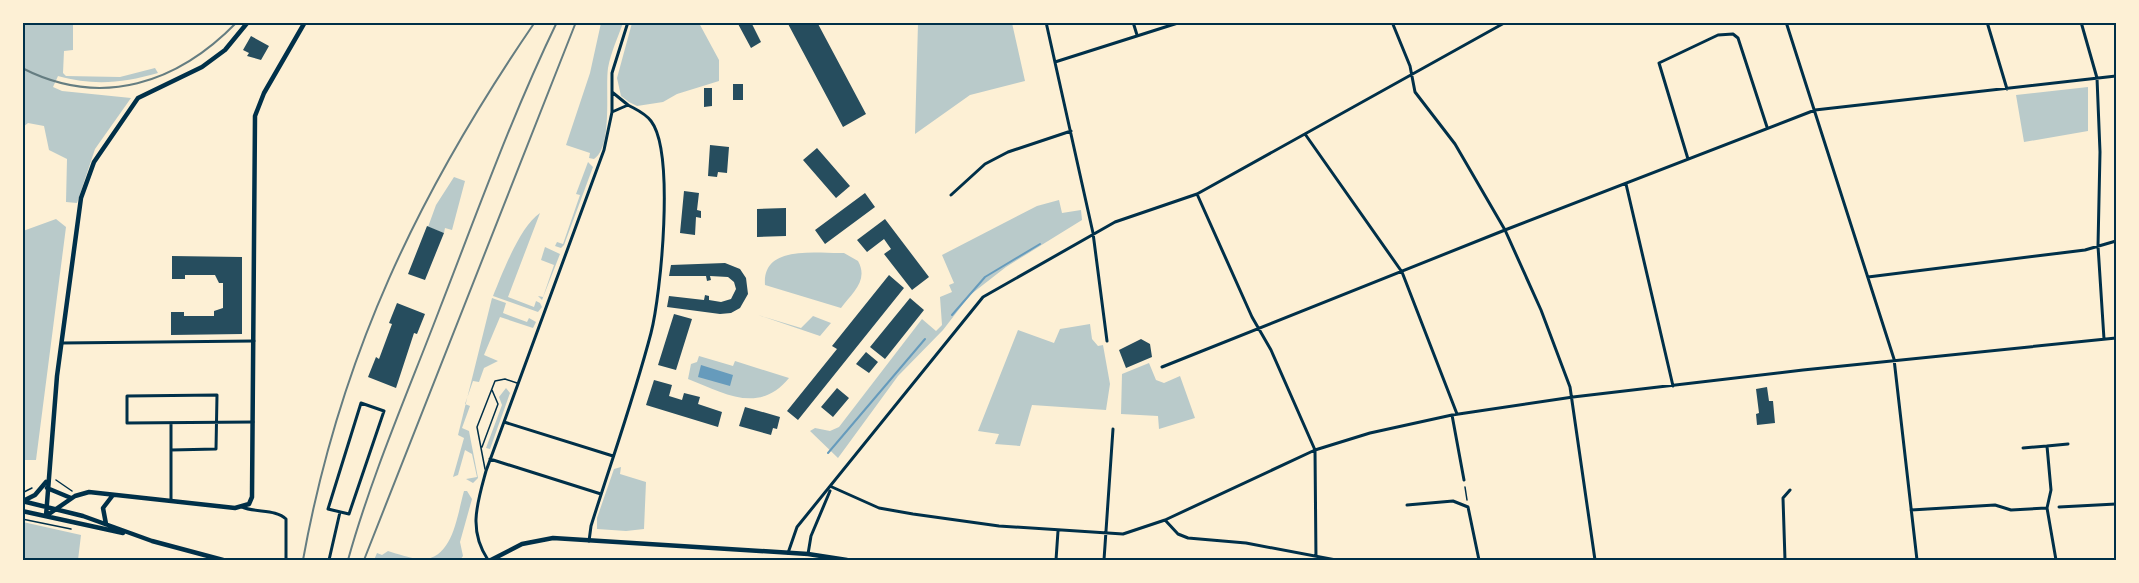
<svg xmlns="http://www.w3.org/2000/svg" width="2139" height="583" viewBox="0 0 2139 583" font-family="'Nunito Sans',sans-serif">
<rect width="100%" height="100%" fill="#fdf0d5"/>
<!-- green -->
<path fill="#b9caca" d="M23,22L73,23V50L64,51L63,73L66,76L120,77L155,68L158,73C123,83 94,86 58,76L53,87L62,91L131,98L95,149L77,203L66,202L67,159L49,150L44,126L28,123L23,127Z
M601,23H623C618,37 611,52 608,68C605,89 613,147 594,159L589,158L590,153L566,145L590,73Z
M632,23H699L719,60V81L677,94L663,102L637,106L629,102L621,96L617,78Z
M918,23H1012L1025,81L970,95L915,134Z
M2088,87V131L2024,142L2016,95Z
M588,162L593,167L564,245L561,248L555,246L557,242L563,244L580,195L576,194Z
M454,177L465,181L452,230L445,228L444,233L428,227L436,205Z
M1059,200L1062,213L1081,210L1082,220L1006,267L970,295L943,330L898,376L838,458L810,431L815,428L830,431L839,427L922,319L936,331L942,325L940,297L952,292L949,285L954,283L942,255L1037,206Z
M540,213L508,297L534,307L536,301L540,303L542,307L538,312L493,296C502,274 520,226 540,213Z
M56,219L66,227L36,460H23V476V231Z
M545,247L560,254L542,300L538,296L543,297L554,265L541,260Z
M844,253L858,261C869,281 852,293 841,308L765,285C762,244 816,254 844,253Z
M492,298L506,303L503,313L527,322L529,318L536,322L533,328L500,317L484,355L498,361L484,368L479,382L473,381L465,404L470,406L462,428L469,431L478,478L473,483L466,479L477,477L472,454L465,450L458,475L453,477L464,438L458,435Z
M758,315L801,328L813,316L831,323L820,336Z
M1090,324L1092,339L1098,346L1103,345L1110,384L1106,410L1032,405L1020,446L995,444L999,434L978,431L1018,330L1054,343L1060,329Z
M699,356L733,366L735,361L789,378C759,415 724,393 688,379L691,364L697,362Z
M1149,363L1156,380L1164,383L1180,376L1195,418L1159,429L1158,416L1121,414L1122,374Z
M506,388L510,393L490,449L486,448L502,405L499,397Z
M621,467L620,474L646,482L644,529L626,531L597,529V518L614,469Z
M464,491H467L472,499L460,542L463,556L460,560H374L377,553L382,555L388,551C398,554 409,558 419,559C453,562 457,515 464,491Z
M23,522L81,535L78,560H23Z"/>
<!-- water -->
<path fill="#669bbc" d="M701,365L733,375L730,386L698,377Z"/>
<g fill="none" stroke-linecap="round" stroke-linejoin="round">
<!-- stream -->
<path stroke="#669bbc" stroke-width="2" d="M952,315L985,277L1040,244
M828,453L925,339"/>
</g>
<!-- building -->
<path fill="#264d5e" d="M737,22H751L761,42L751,48Z
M787,22H817L866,114L843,127Z
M251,36L269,46L261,60L247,56L249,53L243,50Z
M733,84H743V100H733Z
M704,88H712V106L704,107Z
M710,145L729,147L727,173L718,172L717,177L708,176Z
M817,148L850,186L836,198L803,160Z
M684,191L699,193L697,210L701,211V218L696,217L695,235L680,233Z
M865,193L875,207L825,244L815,230Z
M786,208V236L757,237V209Z
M885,219L929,277L912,290L884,254L891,249L884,239L867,252L857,240Z
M427,226L444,233L425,280L408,274Z
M172,256L242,257V334L171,335V312H184V316H214V311L223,308V283H219L215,275H185V279H172Z
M725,263L740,269L746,278L748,294L740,308L731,313L720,314L667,307L669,296L704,300L705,295L709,296V300L721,302L731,299L736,289L734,282L728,277L710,276L711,280L707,281L706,276H669L671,265Z
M889,275L904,288L798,420L787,411L837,349L832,346Z
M910,298L924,310L885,359L870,347Z
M397,303L425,314L417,334L414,333L396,388L368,377L376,357L379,359L392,324L389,323Z
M674,314L692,319L676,370L658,365Z
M1141,339L1150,344L1152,357L1126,368L1119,350Z
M866,352L878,362L869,373L856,364Z
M654,380L672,385L669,396L682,400L684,393L700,397L698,404L722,412L718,427L646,405Z
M1767,387L1769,401H1773L1775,423L1757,425L1756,414L1759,413L1756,389Z
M837,388L849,398L833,417L821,407Z
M745,407L780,417L777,429L773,428L771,435L739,426Z"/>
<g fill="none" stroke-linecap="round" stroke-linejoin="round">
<!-- path -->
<path stroke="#003049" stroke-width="1.5" d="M56,480L72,491
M1465,487L1467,500
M22,493L32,488
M22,519L71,529"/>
<!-- service -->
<path stroke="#003049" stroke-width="1.5" d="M482,447L498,404L492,390
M485,469L477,427L495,381L505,379L517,383"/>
<!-- minor -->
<path stroke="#003049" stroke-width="3" d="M1046,22L1093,233L1107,341
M1133,22L1137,35
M1392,22L1410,66L1415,92L1455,144L1505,230L1541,310L1570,387L1595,560
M1786,22L1894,359L1917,560
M1987,22L2007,89
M2081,22L2097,78L2100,152L2098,246L2104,339
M1055,62L1181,22
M612,92L628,105
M1305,134L1402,272L1457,414
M1688,159L1659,63L1718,35L1733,34L1738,38L1767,127
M1626,184L1673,386
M1197,194L1252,317L1271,350L1315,450L1316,560
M951,195L985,164L1008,152L1071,131
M1868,277L2085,250L2116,241
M62,343L254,341
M1162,367L1505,230L1815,110L2116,76
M361,403L384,411L349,514L328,509Z
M1452,415L1464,480
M504,422L613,456
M171,423V501
M2047,446L2068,444
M2023,448L2047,446L2051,490L2047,508L2056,560
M171,450L216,449L217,395L127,396V423L253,422
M490,459L601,494
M832,487L879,508L913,514L999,526L1123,534L1165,520L1315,450L1370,433L1452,415L1573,397L1803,370L2116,338
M1407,505L1453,501L1468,507L1479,560
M242,507C256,513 276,509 286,519V560
M2059,507L2116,504
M1911,510L1995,505L2011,510L2046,508
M1165,520L1178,534L1188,538L1246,543L1336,560
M589,541L591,526C611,462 634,398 651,333C661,294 675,152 651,121C645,113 637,110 628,105L612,112
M788,553L797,527L983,297L1115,222L1197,194L1506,22
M808,554L811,536L830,491
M329,560L340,512
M488,560C468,530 477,504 486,471L604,150L612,112V73L628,22
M1056,560L1058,531
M1104,560L1113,429
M1785,560L1783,498L1790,490"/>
<!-- secondary -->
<path stroke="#003049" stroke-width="4.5" d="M47,488L71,498
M22,501L83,516L152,541L223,560
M23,501L35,495L46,482
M22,511L123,533
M46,516L75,496L89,492L235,508L249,504L252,497L255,116L264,93L305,22
M46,516L57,376L81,198L94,162L138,98L202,67L225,50L248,22
M106,524L103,508L113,495
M491,560L522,544L553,538L808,554L847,560"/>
<!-- rail -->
<path stroke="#657d81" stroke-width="2" d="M22,68C102,109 178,83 237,22
M303,560C340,356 418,193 535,22
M348,560C372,474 408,392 440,308C477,213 512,115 557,22
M364,560L576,22"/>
</g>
<!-- border -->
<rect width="2139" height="583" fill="none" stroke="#fdf0d5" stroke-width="48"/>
<rect x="24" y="24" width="2091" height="535" fill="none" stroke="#003049" stroke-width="2"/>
</svg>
